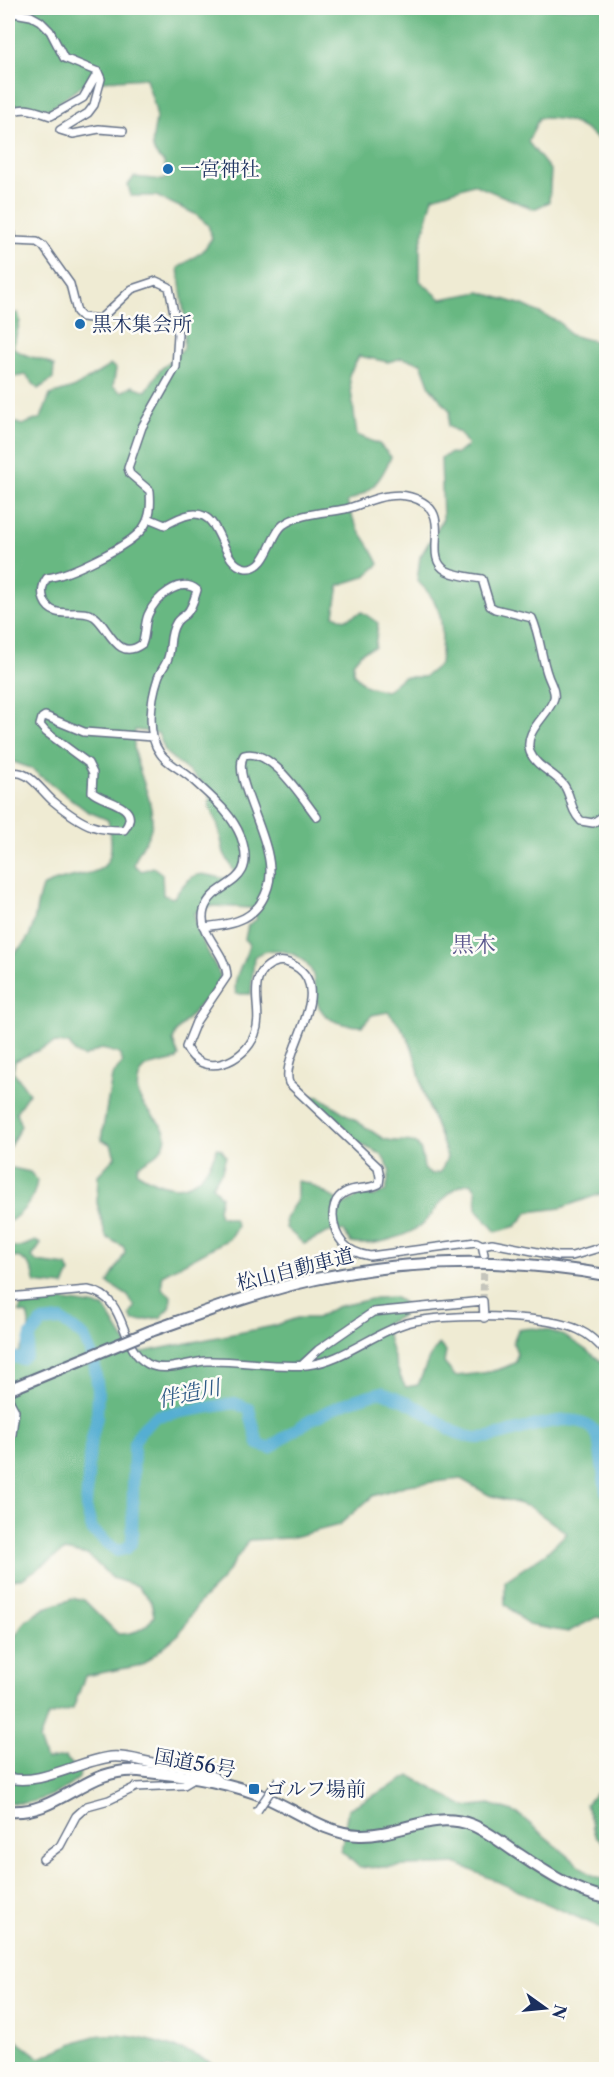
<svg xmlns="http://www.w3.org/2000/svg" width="614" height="2077" viewBox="0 0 614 2077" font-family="'Libre Caslon Text','Noto Serif JP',serif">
<rect width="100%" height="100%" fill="#fdfcf7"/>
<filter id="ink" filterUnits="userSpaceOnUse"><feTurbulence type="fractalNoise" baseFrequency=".0167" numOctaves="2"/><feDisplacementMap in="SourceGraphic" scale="12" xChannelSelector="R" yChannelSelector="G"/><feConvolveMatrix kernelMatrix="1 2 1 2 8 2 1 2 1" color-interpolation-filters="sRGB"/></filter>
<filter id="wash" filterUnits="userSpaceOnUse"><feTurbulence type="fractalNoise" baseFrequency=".008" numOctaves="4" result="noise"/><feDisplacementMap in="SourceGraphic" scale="24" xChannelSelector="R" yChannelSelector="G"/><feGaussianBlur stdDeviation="1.35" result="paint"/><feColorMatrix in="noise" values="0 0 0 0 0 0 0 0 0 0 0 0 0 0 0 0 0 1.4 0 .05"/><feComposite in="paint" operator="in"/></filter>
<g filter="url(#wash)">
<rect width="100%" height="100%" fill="#efebd3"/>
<!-- forest -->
<path fill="#68b882" stroke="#427470" stroke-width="1.5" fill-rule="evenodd" d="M8,8H606V147C585,126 570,117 539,118L528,142L551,171L549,202L534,209L473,184L433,197L420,246V281L441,299L480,292L523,305L559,322L570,335L606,344V1192L561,1208L528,1212L516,1226L496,1232L477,1210L476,1190L471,1183C450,1185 439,1206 426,1221C410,1237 372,1247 351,1243L344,1231L329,1232L304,1244L286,1228L285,1219L297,1199V1181L308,1183L344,1204L364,1193L374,1196L386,1191L390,1170L381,1154L360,1144L311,1100V1096L320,1097L382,1138C406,1148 421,1128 424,1169L432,1174L441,1172L447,1157C441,1134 429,1113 423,1091C415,1056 414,1039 388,1012L372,1015L362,1026C339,1026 318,1019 315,993C314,985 315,977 311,970C300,951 270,944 254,957L251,994H236C232,975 245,963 249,945L245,939L248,925L257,919L251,908L213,906L194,913L198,933L220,975L219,984L176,1032L173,1041L179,1056L176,1060L145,1067C115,1109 184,1120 161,1149C157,1156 145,1161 138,1165L137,1172C175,1197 201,1191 217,1148L221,1149L226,1156L222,1171L212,1185L221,1197L218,1209L220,1216L234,1219L237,1226L229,1239L162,1275V1288L171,1296L170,1308L160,1318C150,1317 144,1322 133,1321L130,1315L135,1307L128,1296L108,1283L125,1253L124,1247L106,1237L97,1203L98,1175L115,1157L111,1144L101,1140L112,1076L123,1062L119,1054C93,1045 103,1050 83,1057L75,1053L69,1044L54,1043L15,1061L13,1071L29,1093L16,1112L21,1126L8,1150V957C40,937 31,918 42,887C82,865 123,889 108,820L87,811L30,768L8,760V420L22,425L41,418L50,395L73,388L111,365L116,369L113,386L121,392L133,386L146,391L160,370L184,348L185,321L178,268L203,251L212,238L208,225L195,214L156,196H131L128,185L134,177L163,180L167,176L164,162C144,149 156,134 156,115C156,104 148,89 146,78L87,82L50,109L8,106ZM359,356L388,362L402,358L421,363L430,387L450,411L448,426L460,433L468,445L457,454L451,453L441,458L443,519L420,557L417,581C446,606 443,629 440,664L424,677H403L386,691L366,686L353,673V663L362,652L375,647L378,623L362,612L344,620L334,615L339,585L364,577L379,564C368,539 354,530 347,502C373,490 380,482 391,457L379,444L357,435L349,375ZM135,730L158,733L166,753L211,790L209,805L218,826L224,853L235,873L234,878C221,882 206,869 192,877C185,881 179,892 173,898L163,895L162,874L153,867L142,871L134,865C137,849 151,839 152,822C153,790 128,761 135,730Z
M18,313L20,321L13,347C24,359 42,356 54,366L53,379L38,389L26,375L8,378V315Z
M8,1167L30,1172L37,1180C35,1200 23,1212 8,1223Z
M35,1241L41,1244L32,1257L37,1262L67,1266L70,1273L64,1286L35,1283C35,1268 23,1254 8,1257V1245C16,1250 26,1245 35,1241Z
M394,1297L407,1305L401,1316L386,1324C387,1336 399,1379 406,1387L418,1385L429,1358L439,1344L446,1352L444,1363L455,1376C476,1374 498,1373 516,1362L517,1353L513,1342L518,1330C552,1321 581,1346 606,1365V1619L597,1617L568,1632L528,1625L505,1604V1581L546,1553L567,1533L530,1507L489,1495L461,1479L407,1485L373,1496L339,1525L289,1538L249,1540L221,1581L198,1604L179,1634L142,1665L85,1676L73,1709L48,1716L39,1740L46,1760L65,1757L80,1772L79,1778C61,1794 31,1807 8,1802V1647L25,1621L45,1608L75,1598L84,1600L118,1634C134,1634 145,1630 154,1616L151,1601L137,1586L112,1578L88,1555L64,1551L22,1579L8,1580V1363H11C21,1350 34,1331 27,1314L19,1312L21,1306L59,1300L104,1307L133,1354L273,1326L297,1318H317L336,1307L376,1298Z
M410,1776L465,1807L490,1804L518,1814L590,1874L606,1880V1930L458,1864L360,1868L341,1851L348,1809Z
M603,1786H606V1845L595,1835L586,1804Z
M8,2034L40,2058C57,2051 78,2039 96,2036C127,2030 196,2051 221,2069H8Z"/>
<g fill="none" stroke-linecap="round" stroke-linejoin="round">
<!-- river -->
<path stroke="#55aed2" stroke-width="12" d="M8,1356L21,1359L26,1355L31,1335L42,1322L61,1320L84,1337L94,1361L98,1390L97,1417L90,1447L86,1507L92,1530L117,1551L126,1549L132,1542L134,1443L141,1430L157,1416L235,1403L249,1409L258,1444L270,1448C304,1421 340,1401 382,1392C395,1397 408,1402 420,1409C438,1420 454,1437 477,1438C508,1440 579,1398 598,1437L606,1491"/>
</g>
</g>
<g filter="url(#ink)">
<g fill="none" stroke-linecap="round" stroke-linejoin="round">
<!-- minor-tunnel -->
<path stroke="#c5c5bc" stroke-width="7" stroke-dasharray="7 3.5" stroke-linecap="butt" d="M483,1301L484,1260"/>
<defs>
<path id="minor" d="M8,12L31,16L40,21L50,31L64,58L98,72L83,98L51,116C36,111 21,104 8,115
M98,72L101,79L94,105L88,113L60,130L73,134L99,129L123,131
M8,215L13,241
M8,235L13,241L37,242L43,246L70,284L77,312L82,317L100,319L132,289L156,281L169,287L178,334L176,367L142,427L128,468L130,474L150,491C151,504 151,517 143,528C130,546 69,575 47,578C42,585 41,591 44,600C53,623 80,606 95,617C110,629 117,662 142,644C146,635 144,625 148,615C155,598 180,576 197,590C195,597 192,609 186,614C182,617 178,619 176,623C168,636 172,647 168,658C166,665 160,671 158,678C151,699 146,734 160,753C167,764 183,770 192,779C211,797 231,812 241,837C259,889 213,879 204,910C197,934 226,951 227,976L196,1022L186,1047C202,1080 245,1062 255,1034C262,1016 253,997 258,980C261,971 268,964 277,962C284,960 292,964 298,968C334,994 279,1055 289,1083L378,1167L380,1177L379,1184C366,1191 351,1185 339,1197C335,1201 333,1209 333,1215C334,1239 346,1252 370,1256L476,1242L482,1245L484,1254
M148,518L165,525C174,521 184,514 195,514C223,514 220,565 246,568C268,570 270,535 283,525C299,513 325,513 345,509C359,506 374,497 388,496C395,495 405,495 411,497C459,511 419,556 447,571C457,576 471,577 482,579L490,606L495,609L532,618C540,635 541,657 548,676C550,682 556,691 554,698C549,716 523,730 530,752C536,767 553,772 563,784C572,795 569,809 581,821L593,823L606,814
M8,774C27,766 40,790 53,801C64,810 78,821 92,826C102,830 113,830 124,830C144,805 102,802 92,792L93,773L88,763L46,732L40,725L42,718L45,716L84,732L153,737
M204,927C235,923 257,921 268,887C281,847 229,779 244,755C271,747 302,798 317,817
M482,1245L492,1243L558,1256H572L606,1246
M8,1297L88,1290C129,1297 118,1348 148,1364C165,1373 188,1362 206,1361C240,1360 273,1368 307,1365C343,1361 373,1333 407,1323C443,1313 545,1314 579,1330C590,1335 599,1344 606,1353
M302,1365L318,1350L373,1312L483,1301L484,1318
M43,1859L60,1846L76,1816L87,1806L109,1800L136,1787L184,1785L194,1779"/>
<path id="major" d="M8,1400L14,1411L11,1434L8,1437
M8,1778C41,1786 78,1761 111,1757C130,1755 147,1764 166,1765C184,1767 208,1769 221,1783"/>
<path id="highway" d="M151,1331C205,1312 260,1291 316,1279C411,1259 511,1258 606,1275
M8,1811C59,1816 86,1766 139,1771C177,1775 219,1780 255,1793C289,1805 323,1834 360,1835C399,1836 432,1810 472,1825C487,1831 501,1842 514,1851C544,1871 571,1890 606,1898"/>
</defs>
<!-- minor casing -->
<use href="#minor" stroke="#657187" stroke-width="10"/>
<!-- major casing -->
<use href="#major" stroke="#657187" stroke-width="12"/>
<!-- highway casing -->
<use href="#highway" stroke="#657187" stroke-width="14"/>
<!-- minor -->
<use href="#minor" stroke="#fff" stroke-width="7"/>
<!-- major -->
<use href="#major" stroke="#fff" stroke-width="9"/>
<!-- highway -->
<use href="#highway" stroke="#fff" stroke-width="10"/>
<defs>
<path id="minor-bridge" d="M257,1811L279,1779"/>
<path id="highway-bridge" d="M8,1390L151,1331"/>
</defs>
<!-- minor-bridge casing -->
<use href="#minor-bridge" stroke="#657187" stroke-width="10" stroke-linecap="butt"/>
<!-- highway-bridge casing -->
<use href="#highway-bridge" stroke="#657187" stroke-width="14" stroke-linecap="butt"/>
<!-- minor-bridge -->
<use href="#minor-bridge" stroke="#fff" stroke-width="7"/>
<!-- highway-bridge -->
<use href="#highway-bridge" stroke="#fff" stroke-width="10"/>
</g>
</g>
<!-- markers -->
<g fill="#1f6fb2" stroke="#fdfcf7" stroke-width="2">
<circle cx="168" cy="169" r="6"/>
<circle cx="80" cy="324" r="6"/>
<rect x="248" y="1783" width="12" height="12" rx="3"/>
</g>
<g text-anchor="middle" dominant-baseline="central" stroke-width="5" stroke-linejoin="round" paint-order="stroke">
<!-- poi labels -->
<g font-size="20" fill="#1b2f5e" stroke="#fdfcf7" text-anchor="start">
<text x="180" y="169">一宮神社</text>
<text x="92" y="324">黒木集会所</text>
<text x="266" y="1789">ゴルフ場前</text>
</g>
<!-- street labels -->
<g font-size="20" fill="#1b2f5e" stroke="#fdfcf7">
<text transform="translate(295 1269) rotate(-14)">松山自動車道</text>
<text transform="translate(195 1763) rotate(10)">国道56号</text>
</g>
<!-- water labels -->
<g font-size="21" font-style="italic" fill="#2f5b87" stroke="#fdfcf7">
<text transform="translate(189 1393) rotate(-12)">伴造川</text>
</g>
<!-- quarter labels -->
<g font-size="22" fill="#5d5a8f" stroke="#fdfcf7">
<text x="474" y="944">黒木</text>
</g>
</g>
<!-- margin -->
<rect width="614" height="2077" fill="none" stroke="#fdfcf7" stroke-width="30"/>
<!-- north arrow -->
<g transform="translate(545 2008) rotate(105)" stroke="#fdfcf7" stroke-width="4.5" paint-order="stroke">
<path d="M0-4.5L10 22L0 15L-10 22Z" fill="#1b2f5e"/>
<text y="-9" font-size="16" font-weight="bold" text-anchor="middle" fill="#1b2f5e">N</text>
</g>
</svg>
